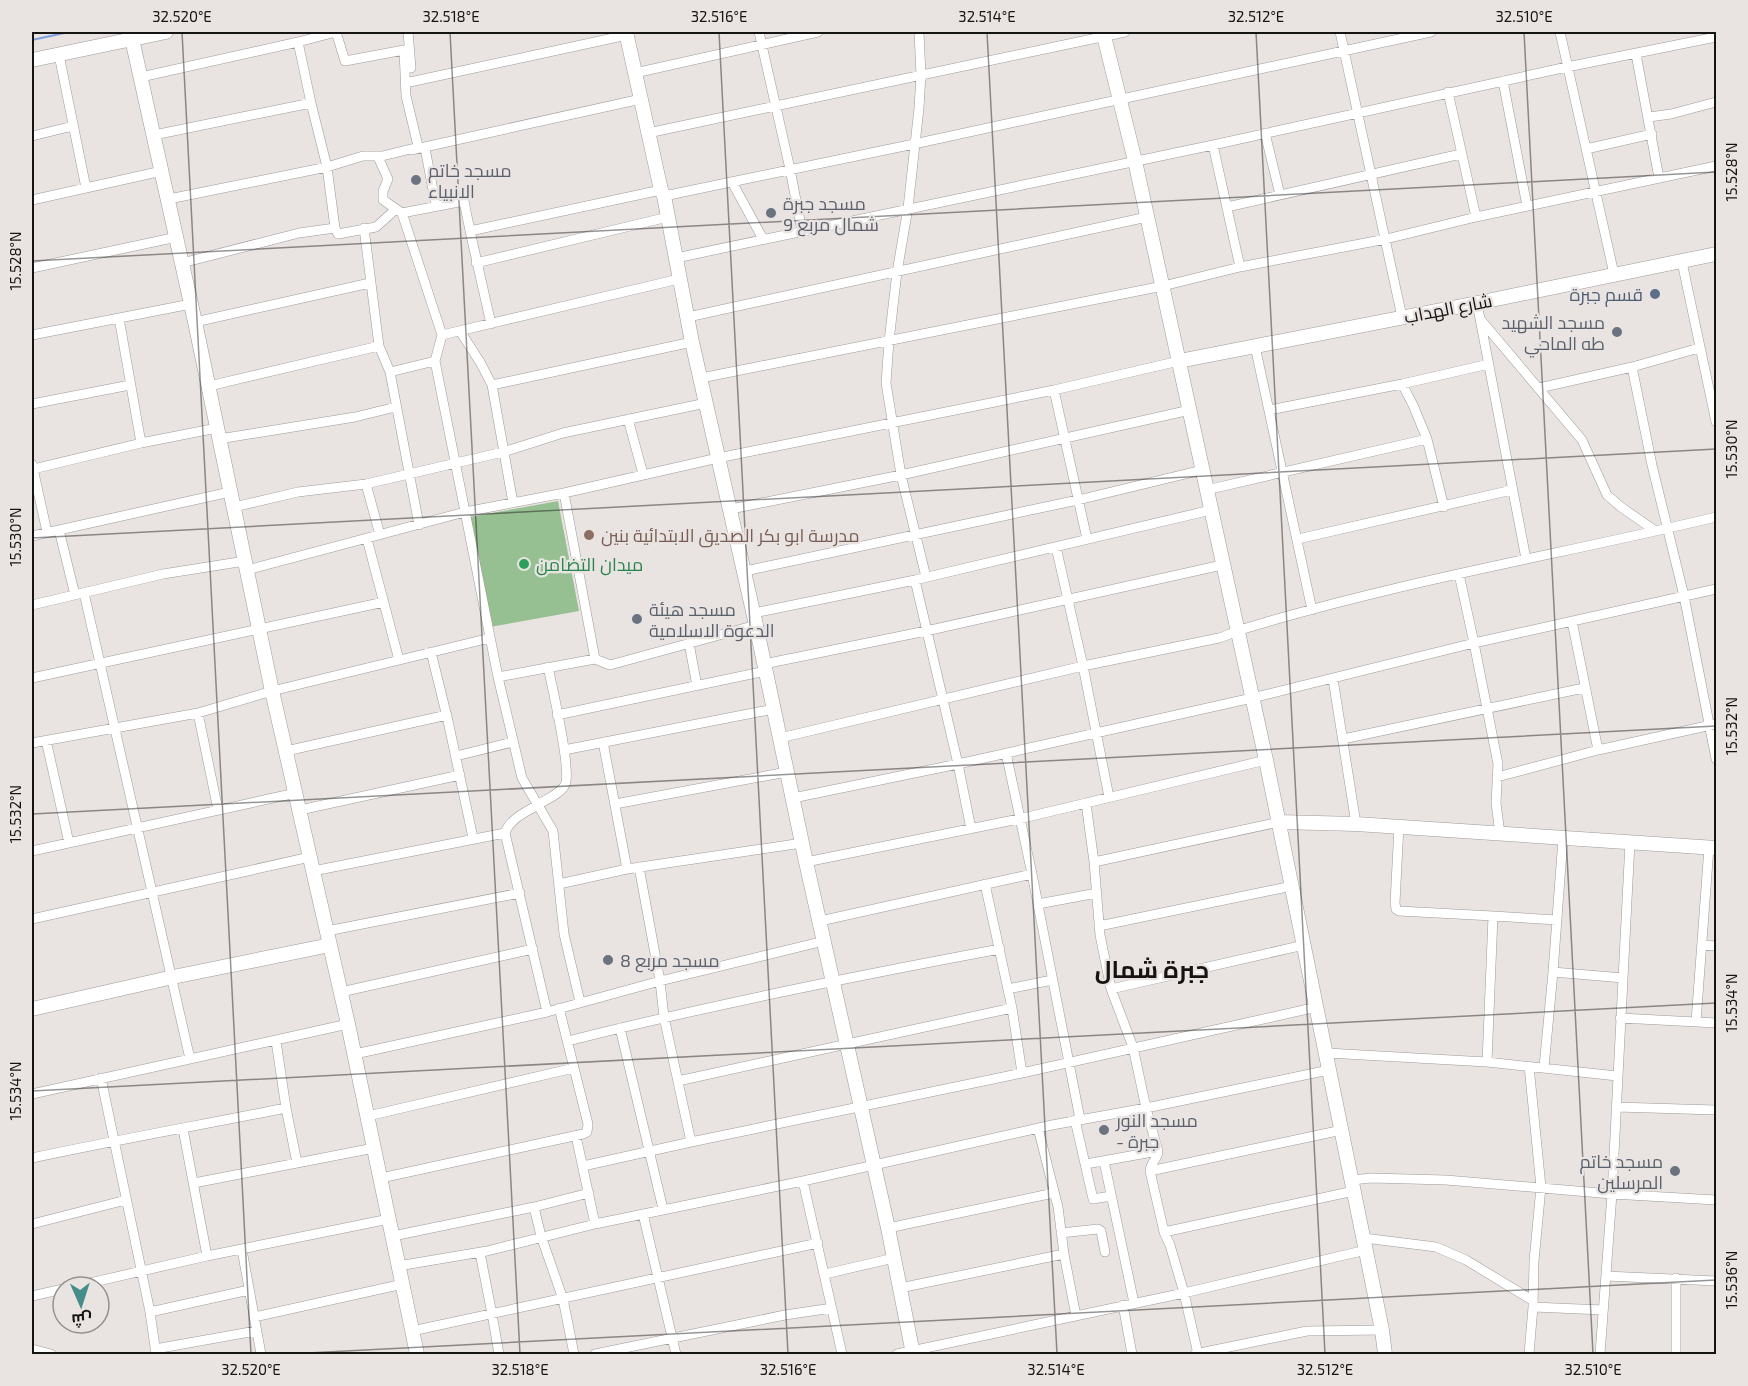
<svg xmlns="http://www.w3.org/2000/svg" width="1748" height="1386" viewBox="0 0 1748 1386" font-family="'Exo 2',Cairo,sans-serif">
<rect width="100%" height="100%" fill="#e9e4e1"/>
<!-- green -->
<path fill="#96c092" d="M558,501L579,611L490,627L470,517Z"/>
<g fill="none" stroke-linecap="round" stroke-linejoin="round">
<!-- stream -->
<path stroke="#809fdf" stroke-width="2" d="M32,40L69,32"/>
<defs>
<path id="street" d="M336,32L345,61L404,50L406,96L418,146L415,148L378,157L388,179L383,191V200L402,213L442,335L435,361L498,677L595,659L610,665L756,625
M408,32L411,68
M759,32L790,169L802,231
M919,32L921,75L919,108L908,208L897,272L889,341L886,383L901,475L926,577
M1340,32L1402,317
M1560,32L1614,274
M298,42L311,103L327,167L335,228
M1636,54L1659,178
M59,55L86,188
M635,73L818,32
M141,77L298,42L336,32
M1503,81L1527,206
M410,82L627,35
M1448,92L1476,217
M1649,117L1671,114L1716,102
M648,133L1125,32
M1265,133L1280,195
M154,135L311,103
M32,136L73,126
M1213,145L1240,267
M425,148L436,206
M1586,149L1652,134
M411,150L641,99
M732,182L763,239
M664,196L914,144L1431,32
M169,199L327,167L363,156H383
M32,200L162,171
M1227,207L1461,154
M402,213L464,201L470,231L661,190
M364,228L379,346L390,372L419,525
M470,231L491,324
M676,258L1213,145L1567,67L1716,37
M1682,262L1716,422
M182,263L299,233L335,228L338,234L376,227L396,209
M476,263L668,217
M32,268L177,237
M1477,303L1526,559
M688,317L1147,217
M119,318L141,443
M1480,319L1582,440L1607,495L1621,507L1654,530
M195,322L370,283
M460,331L480,362L492,385L513,503
M32,335L191,304
M442,335L679,279
M1255,346L1312,610
M1699,348L1632,367L1652,465L1684,596L1716,759
M390,372L435,361
M701,378L1163,286L1240,267L1386,239L1476,217L1716,166
M1402,384L1413,405L1427,439L1444,507
M492,385L692,342
M209,386L379,346
M1539,388L1632,367
M1054,390L1087,539
M32,404L130,385
M1269,410L1402,384L1489,364
M628,419L643,474
M219,439L355,417L396,407
M32,464L47,532
M33,469L141,443L217,428
M366,484L380,535
M1206,490L1427,439
M564,493L595,659
M234,507L298,492L366,484L503,452L563,433L706,403
M731,509L901,475L1190,410
M59,530L75,595
M32,536L230,492
M367,539L399,660
M1298,539L1512,490
M1056,547L1083,666L1109,797
M247,570L465,512L564,493L718,458L1054,390L1179,361
M745,571L1078,500L1202,470
M1459,574L1474,643L1498,764L1496,803L1500,834
M915,580L958,764L971,829
M84,593L190,1059
M32,605L163,574L245,561
M754,613L915,580L1211,510
M1572,621L1598,750
M689,643L697,686
M431,652L448,721L473,838
M764,664L926,631L1222,565
M498,677L522,778L553,831L564,934L580,1002
M32,678L384,602
M1333,679L1356,824
M198,713L218,810
M557,715L766,671
M780,738L1083,666L1219,638C1226,636 1233,632 1240,630C1396,582 1558,555 1716,517
M1343,739L1584,688
M46,740L69,843
M603,742L627,869
M32,743L198,713L272,691L490,638
M564,750L774,709
M286,751L447,715
M1006,753L1032,874L1080,1119
M456,756L513,742
M1497,777L1598,750L1716,724
M793,798L958,764L1252,698L1474,643L1716,589
M1086,803L1094,862L1100,935L1111,989L1133,1047L1146,1108L1158,1151C1158,1159 1150,1163 1150,1171L1164,1232L1170,1245L1184,1293L1198,1354
M615,804L787,772
M300,810L460,775
M1399,826L1395,903L1396,909L1399,911L1493,916
M32,851L296,793
M806,862L1019,819L1266,760
M1094,862L1279,822
M639,867L660,981L664,1017L691,1142
M313,871L505,833
M559,884L627,869L802,843
M985,884L1012,1008L1022,1073
M1038,904L1097,893
M32,919L310,857
M820,921L1032,874
M1099,926L1292,886
M327,931L520,893
M1702,945L1716,946
M1553,972L1623,978
M1008,989L1052,980
M1111,989L1304,945
M341,992L533,949
M547,1012L505,833C510,818 527,812 539,804C547,799 561,793 565,785C572,772 552,686 548,667
M1620,1018L1716,1023
M1696,1022L1709,847
M620,1028L663,1209
M276,1041L286,1108L297,1163
M568,1041C710,1005 855,976 1000,949
M1327,1053L1487,1062L1617,1076
M355,1054L547,1012L660,981L824,941
M1487,1062L1493,916L1557,920
M1544,1067L1553,972L1563,838
M101,1078L150,1312L156,1354
M678,1081L1012,1008
M32,1094L348,1024
M1616,1107L1716,1110
M368,1116L574,1068
M1075,1120L1093,1199L1111,1196
M1038,1128L1058,1207L1064,1254L1076,1316
M183,1129L207,1256
M576,1136L595,1224
M32,1158C116,1140 201,1125 286,1108
M1104,1161L1134,1303
M1086,1164L1158,1151
M583,1166L691,1142L1022,1073L1317,1007
M1150,1171L1342,1130
M381,1178L583,1134L587,1132L588,1124L559,1008
M1352,1180L1371,1178L1446,1180L1612,1194L1716,1200
M803,1181L842,1354
M194,1183L374,1148
M534,1207L541,1236L563,1299L574,1354
M643,1214L676,1354
M32,1224L126,1200
M888,1228L1054,1193
M1164,1232L1354,1191
M1061,1233L1098,1229L1101,1231L1105,1252
M393,1236L534,1207L589,1193
M1364,1238L1436,1247L1466,1260L1532,1300
M242,1250L261,1354
M480,1253L492,1314L499,1354
M398,1266L487,1251L595,1224L803,1181L1052,1125L1146,1108L1329,1070
M825,1274L894,1258
M1606,1276L1716,1281
M1676,1278V1354
M72,1287L207,1256L389,1219
M900,1288L1064,1254
M32,1296L63,1289
M1123,1305L1132,1354
M1533,1307L1603,1310
M150,1312L249,1290
M254,1317L403,1284
M412,1331L818,1243
M32,1349L51,1354
M155,1349L256,1331
M595,1354L785,1315L832,1308
M897,1354L1184,1293L1366,1250
M1195,1354L1307,1331L1382,1330
M1529,1354L1533,1307L1534,1261L1541,1187L1529,1066
M1600,1354L1612,1194L1630,842"/>
<path id="secondary" d="M626,32L661,190L664,196L692,342L756,625L806,862L888,1228L913,1354
M1103,32L1135,161L1266,760L1382,1330L1385,1354
M132,39L195,322L272,691L348,1024L417,1354
M32,60L166,32
M1179,361L1477,303L1716,254
M1279,822L1356,824L1716,848
M32,1009L173,977L330,945"/>
</defs>
<!-- street casing -->
<use href="#street" stroke="#9e9a97" stroke-width="10"/>
<!-- secondary casing -->
<use href="#secondary" stroke="#9e9a97" stroke-width="15"/>
<!-- street -->
<use href="#street" stroke="#fff" stroke-width="9"/>
<!-- secondary -->
<use href="#secondary" stroke="#fff" stroke-width="14"/>
</g>
<!-- ticks -->
<path fill="none" stroke="#161413" stroke-width="1.5" stroke-opacity="0.45" d="M182,32L251,1354M450,32L520,1354M719,32L788,1354M987,32L1057,1354M1256,32L1325,1354M1524,32L1593,1354M32,261L1716,172M32,538L1716,449M32,814L1716,726M32,1091L1716,1003M288,1354L1716,1280"/>
<!-- markers -->
<g fill="#6b7280" stroke="#e9e4e1" stroke-width="2">
<circle cx="416" cy="180" r="6"/>
<circle cx="771" cy="213" r="6"/>
<circle cx="1617" cy="332" r="6"/>
<circle cx="637" cy="619" r="6"/>
<circle cx="608" cy="960" r="6"/>
<circle cx="1104" cy="1130" r="6"/>
<circle cx="1675" cy="1171" r="6"/>
</g>
<circle fill="#5c6f8a" stroke="#e9e4e1" stroke-width="2" cx="1655" cy="294" r="6"/>
<circle fill="#8d6e63" stroke="#e9e4e1" stroke-width="2" cx="589" cy="535" r="6"/>
<circle fill="#2e9e5b" stroke="#e9e4e1" stroke-width="2" cx="524" cy="564" r="6"/>
<g text-anchor="middle" dominant-baseline="central" stroke-width="4.5" stroke-linejoin="round" paint-order="stroke">
<!-- worship labels -->
<g font-size="18" fill="#5b616d" stroke="#e9e4e1" text-anchor="start">
<text x="428" y="170">مسجد خاتم<tspan x="428" dy="21">الانبياء</tspan></text>
<text x="783" y="203">مسجد جبرة<tspan x="783" dy="21">شمال مربع 9</tspan></text>
<text x="1605" y="322" text-anchor="end">مسجد الشهيد<tspan x="1605" dy="21">طه الماحي</tspan></text>
<text x="649" y="609">مسجد هيئة<tspan x="649" dy="21">الدعوة الاسلامية</tspan></text>
<text x="620" y="960">مسجد مربع 8</text>
<text x="1116" y="1120">مسجد النور<tspan x="1116" dy="21">- جبرة</tspan></text>
<text x="1663" y="1161" text-anchor="end">مسجد خاتم<tspan x="1663" dy="21">المرسلين</tspan></text>
</g>
<!-- service labels -->
<g font-size="18" fill="#4e5e75" stroke="#e9e4e1" text-anchor="end">
<text x="1643" y="294">قسم جبرة</text>
</g>
<!-- street labels -->
<g font-size="18" fill="#161413" stroke="#e9e4e1">
<text transform="translate(1448 308) rotate(-11)">شارع الهداب</text>
</g>
<!-- education labels -->
<g font-size="18" fill="#785e54" stroke="#e9e4e1" text-anchor="start">
<text x="601" y="535">مدرسة ابو بكر الصديق الابتدائية بنين</text>
</g>
<!-- leisure labels -->
<g font-size="18" fill="#27864d" stroke="#e9e4e1" text-anchor="start">
<text x="536" y="564">ميدان التضامن</text>
</g>
<!-- district labels -->
<g font-size="24" font-weight="bold" fill="#161413" stroke="#e9e4e1">
<text x="1152" y="968">جبرة شمال</text>
</g>
</g>
<!-- border -->
<rect width="1748" height="1386" fill="none" stroke="#e9e4e1" stroke-width="66"/>
<!-- north arrow -->
<g transform="translate(81 1305) rotate(177)"><circle r="28" fill="#e9e4e1" stroke="#95918f" stroke-width="1.5"/>
<path d="M0-4.5L10 22L0 15L-10 22Z" fill="#458d8a"/>
<text y="-9" font-size="16" font-weight="bold" text-anchor="middle" fill="#161413">ش</text>
</g>
<rect x="33" y="33" width="1682" height="1320" fill="none" stroke="#161413" stroke-width="2"/>
<g font-size="15" text-anchor="middle" fill="#161413">
<text x="182" y="22">32.520°E</text>
<text x="451" y="22">32.518°E</text>
<text x="719" y="22">32.516°E</text>
<text x="987" y="22">32.514°E</text>
<text x="1256" y="22">32.512°E</text>
<text x="1524" y="22">32.510°E</text>
<text transform="translate(1732 172) rotate(-90)" y="5">15.528°N</text>
<text transform="translate(16 261) rotate(-90)" y="5">15.528°N</text>
<text transform="translate(1732 449) rotate(-90)" y="5">15.530°N</text>
<text transform="translate(16 537) rotate(-90)" y="5">15.530°N</text>
<text transform="translate(1732 726) rotate(-90)" y="5">15.532°N</text>
<text transform="translate(16 814) rotate(-90)" y="5">15.532°N</text>
<text transform="translate(1732 1003) rotate(-90)" y="5">15.534°N</text>
<text transform="translate(16 1091) rotate(-90)" y="5">15.534°N</text>
<text transform="translate(1732 1280) rotate(-90)" y="5">15.536°N</text>
<text x="251" y="1375">32.520°E</text>
<text x="520" y="1375">32.518°E</text>
<text x="788" y="1375">32.516°E</text>
<text x="1056" y="1375">32.514°E</text>
<text x="1325" y="1375">32.512°E</text>
<text x="1593" y="1375">32.510°E</text>
</g>
</svg>
